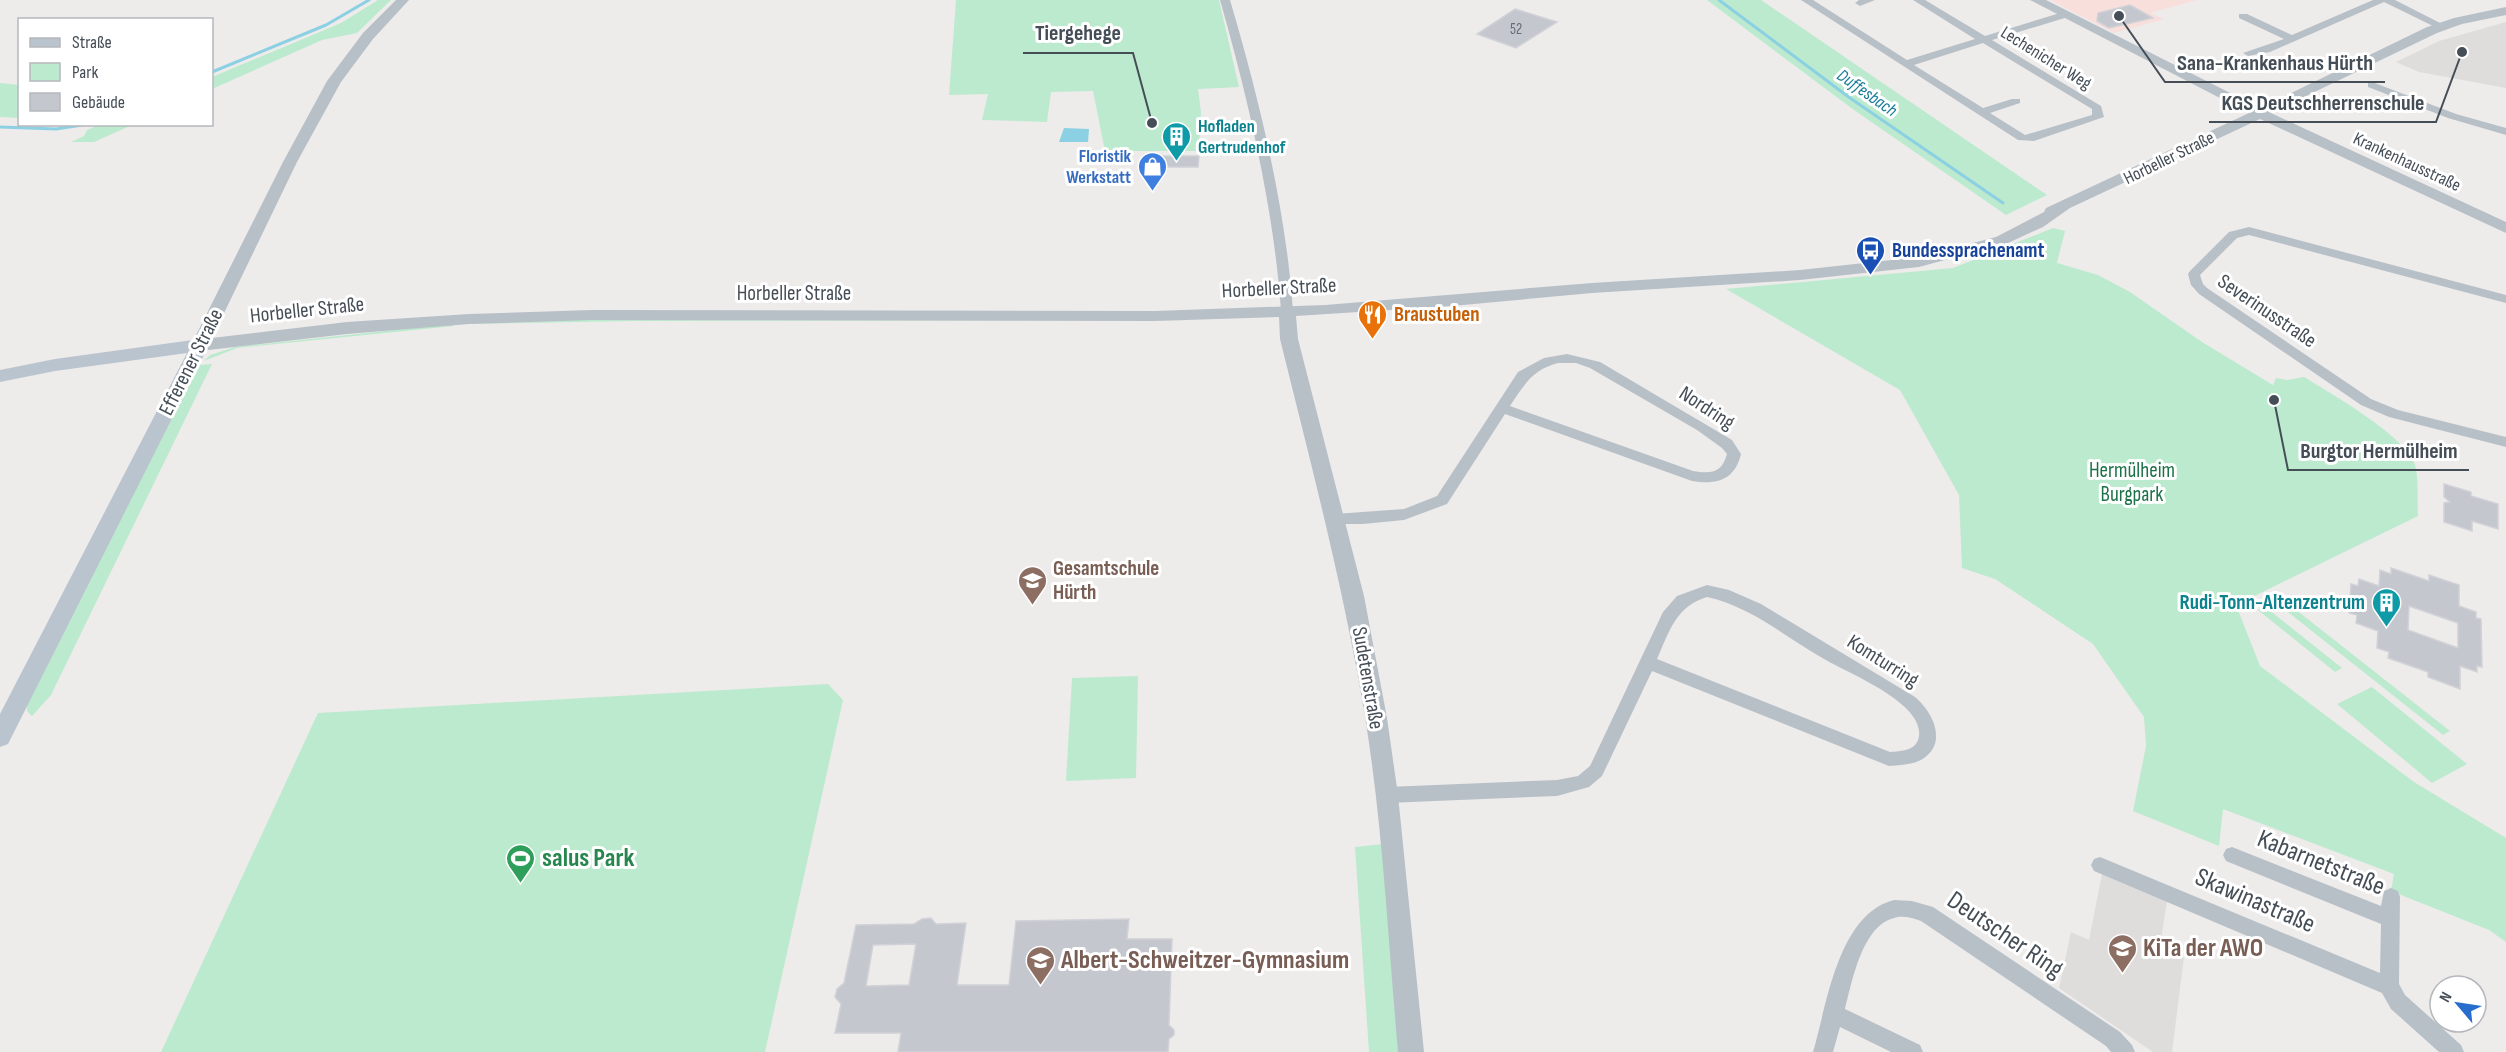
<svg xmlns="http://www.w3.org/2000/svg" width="2506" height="1052" viewBox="0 0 2506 1052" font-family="'Sofia Sans Condensed',sans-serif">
<rect width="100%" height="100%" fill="#eeebeb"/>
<!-- education -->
<path fill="#dfdcdc" d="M2506,22V88L2419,72L2396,62L2439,41Z
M2102,874L2167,901L2160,946L2184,957L2172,1052H2153L2059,988L2071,932L2089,940Z"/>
<!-- medical -->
<path fill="#f8dfdc" d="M2050,0H2197L2150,13L2164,19L2114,33Z"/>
<!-- green -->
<path fill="#bceace" d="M378,0H391L357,33L322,40L212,89V77L341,23Z
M956,0H1219L1239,87L1198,89L1201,112L1199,151H1105L1093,91L1051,92L1047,122L982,120L988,94L949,95Z
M1707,0H1761L2047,195L2006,215L1854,110Z
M0,83L19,85V118L0,117Z
M101,124L132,125L94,142H71L84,136L87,130Z
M2053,228L2065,231L2057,263L2098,275L2130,292L2202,342L2273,385L2276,378L2287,380L2304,377C2330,393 2406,436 2415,465C2419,478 2417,502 2418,516L2236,605L2260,666L2414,782L2506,838V942L2489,930L2391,891L2394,874L2223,809L2219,846L2133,811L2146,746L2144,717L2093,644L1995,579L1962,568L1959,495L1900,390L1726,289L1953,268Z
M546,320H1244L634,321L467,324L468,323Z
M451,324L454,326L237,348L204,361L210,355L235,347Z
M212,364L51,695L32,716L27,711V705L92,571L200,365Z
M2281,598L2450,731L2443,735L2274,601Z
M2264,606L2342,668L2335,672L2258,610Z
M1138,676L1136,778L1066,781L1072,678Z
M828,684L843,700L765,1052H161L318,713Z
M2372,687L2467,764L2432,783L2337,704Z
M1383,844L1403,1052H1369L1355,847Z"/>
<!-- water -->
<path fill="#8cd0e3" d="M1064,128L1089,129L1088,142H1059Z"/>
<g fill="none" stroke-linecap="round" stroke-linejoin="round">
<!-- stream -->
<path stroke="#8cd0e3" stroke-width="3" d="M1719,0L1850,98L2003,203
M212,72L326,25L369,0
M0,127L56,129L89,124"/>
</g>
<!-- building -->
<path fill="#c5c7ce" stroke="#d0d2d7" stroke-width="1.5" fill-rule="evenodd" d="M2130,5L2153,18L2109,28L2097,21L2098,13Z
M1515,9L1557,22L1516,48L1477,34Z
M1157,156H1199L1198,167H1156Z
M2444,484L2471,492V496L2498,504V529L2472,521V531L2444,522V503L2450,502L2444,497Z
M2391,568L2429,581V575L2459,585V606L2476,612V618L2481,619L2482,667L2477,666V672L2460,666V689L2428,677V672L2388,658L2389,652L2377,648L2378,631L2356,623L2357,615L2349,613L2351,584L2358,586L2359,579L2379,586L2380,570L2391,574ZM2409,606L2458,623V648L2408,630Z
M931,918L936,924L966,923L957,985H1009L1016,921L1129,919L1127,939H1172L1169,1025L1174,1030V1035L1169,1039L1168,1052H898L901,1033H835L841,1004L835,997L837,989L844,983L856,925L914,924L922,919ZM916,944L909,985L866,986L873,945Z"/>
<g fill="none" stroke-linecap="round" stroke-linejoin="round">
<!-- minor -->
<path fill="#b8c0c7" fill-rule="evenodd" d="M1220,0H1230C1259,98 1286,209 1293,311L1287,315L1281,311C1274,209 1248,98 1220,0Z
M1801,0H1813L1907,60L1975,39L1913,0H1925L1985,36L2060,13H2068V17L1992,40L2101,106L2104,117L2034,141L2018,140ZM1983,43L2092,109V115L2025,135L1990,113L2020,103V99H2012L1983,108L1914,65Z
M1875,0L1860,6L1855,3L1859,0Z
M2373,0H2395L2446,26L2437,28L2384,2L2270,52L2248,56L2243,53L2284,39L2239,18V14H2247L2292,35Z
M2372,82L2456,114L2506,128V135L2448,118L2368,87V83Z
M2249,227L2506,295V303L2249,235L2237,238L2200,275L2203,284L2207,288L2371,399L2398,410L2506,437V447L2389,417L2361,405L2199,294L2191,285L2188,274L2190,271L2229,232Z
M1567,354L1600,362L1732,440L1741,454C1735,480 1717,485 1692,481L1505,414L1447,504L1404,520L1363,524H1330L1328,520L1330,516L1335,514L1404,509L1437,496L1518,372L1544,358ZM1558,363H1576L1590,368L1697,430L1722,448L1727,454C1722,473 1711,474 1693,471L1510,406C1523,386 1533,369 1558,363Z
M1707,585L1729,590L1761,604L1915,697C1933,712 1949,744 1921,760C1911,765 1900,765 1889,766L1652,671L1602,776L1589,787L1557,796L1387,803L1381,800L1378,795L1381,790L1387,787L1557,780L1578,776L1590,766L1663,612L1677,596ZM1707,597C1752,607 1785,637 1824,659C1848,673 1924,703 1919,736C1917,751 1901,751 1890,752L1657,659C1669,632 1676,606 1707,597Z
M2232,847L2381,906L2384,891L2391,888L2398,891L2400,897L2399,984L2405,995L2461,1045L2464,1052H2439L2391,1009L2382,993L2094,871L2091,865L2094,859L2100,857L2380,973L2381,924L2226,861L2223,855L2226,849Z
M1894,900L1912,901L1933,907L2120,1032L2132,1045L2135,1052H2111L2106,1046L1921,921C1913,918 1902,915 1894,918C1862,926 1852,982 1845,1009L1920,1045L1923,1052H1891L1840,1027L1833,1052H1813C1827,1005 1838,914 1894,900Z"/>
<!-- tertiary -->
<path fill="#b8c0c7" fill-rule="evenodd" d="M396,0H409L373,39L341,82L297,162L212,338L347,322L469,314L591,310L1155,311L1325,305L1592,283L1800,270L1919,257L1996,237L2044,212L2046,208L2249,113L2030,0H2046L2260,108L2427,27L2454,18L2506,7V15L2462,24L2437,33L2271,113L2506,222V233L2260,119L2070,208L2043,227L2008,243L1919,267L1800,280L1592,293L1452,306L1296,316L1298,339L1364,596L1387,718L1398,795L1424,1052H1398C1388,940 1383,827 1365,717C1344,589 1311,464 1280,339L1279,317L1155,321L591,320L469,324L347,334L200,351L194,349L191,345L283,162L327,81L363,33Z"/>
<!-- secondary -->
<path fill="#bac4ce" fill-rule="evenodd" d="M200,339L207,341L209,345L8,744L0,747V714L187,353L55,371L0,382V370L55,359Z"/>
</g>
<!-- icons -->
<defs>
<symbol id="building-pin" viewBox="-11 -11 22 30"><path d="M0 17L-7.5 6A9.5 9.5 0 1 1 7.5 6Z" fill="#0f9aa8" stroke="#fff"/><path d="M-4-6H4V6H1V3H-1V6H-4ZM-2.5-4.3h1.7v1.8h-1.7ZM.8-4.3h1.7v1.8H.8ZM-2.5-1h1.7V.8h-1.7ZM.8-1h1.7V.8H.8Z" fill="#fff"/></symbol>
<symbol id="shop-pin" viewBox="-11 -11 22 30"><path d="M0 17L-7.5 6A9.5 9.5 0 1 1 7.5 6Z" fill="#3f7fe0" stroke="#fff"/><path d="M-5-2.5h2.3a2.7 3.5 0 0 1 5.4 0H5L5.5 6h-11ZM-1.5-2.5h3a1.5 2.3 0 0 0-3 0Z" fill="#fff"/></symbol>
<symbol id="bus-pin" viewBox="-11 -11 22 30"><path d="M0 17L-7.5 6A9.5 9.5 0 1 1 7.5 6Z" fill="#1a4fb4" stroke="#fff"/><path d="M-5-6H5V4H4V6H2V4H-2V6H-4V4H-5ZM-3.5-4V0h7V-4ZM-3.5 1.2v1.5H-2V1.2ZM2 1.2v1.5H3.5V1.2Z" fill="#fff"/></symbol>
<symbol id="restaurant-pin" viewBox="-11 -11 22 30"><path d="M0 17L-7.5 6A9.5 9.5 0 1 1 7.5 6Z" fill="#e8710a" stroke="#fff"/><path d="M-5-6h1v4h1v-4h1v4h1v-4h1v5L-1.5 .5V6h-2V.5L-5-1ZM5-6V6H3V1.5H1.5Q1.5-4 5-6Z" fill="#fff"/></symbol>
<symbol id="school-pin" viewBox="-11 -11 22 30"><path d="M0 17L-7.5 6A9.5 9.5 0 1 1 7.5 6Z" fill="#8d6e63" stroke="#fff"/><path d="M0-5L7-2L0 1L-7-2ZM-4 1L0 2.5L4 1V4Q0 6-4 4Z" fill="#fff"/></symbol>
<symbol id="stadium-pin" viewBox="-11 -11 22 30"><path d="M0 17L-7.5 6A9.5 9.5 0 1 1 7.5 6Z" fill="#2e9e5b" stroke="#fff"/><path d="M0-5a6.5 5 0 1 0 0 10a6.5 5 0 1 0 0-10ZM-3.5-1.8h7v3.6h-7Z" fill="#fff"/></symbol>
</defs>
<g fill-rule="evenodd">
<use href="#building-pin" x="1160" y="120" width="33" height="45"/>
<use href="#shop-pin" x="1136" y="150" width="33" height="45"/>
<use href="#bus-pin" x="1854" y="234" width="33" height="45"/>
<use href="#restaurant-pin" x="1356" y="298" width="33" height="45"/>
<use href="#school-pin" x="1016" y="564" width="33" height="45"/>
<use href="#building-pin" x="2370" y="586" width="33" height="45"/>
<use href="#stadium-pin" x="504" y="842" width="33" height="45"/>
<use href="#school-pin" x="2106" y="932" width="33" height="45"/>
<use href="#school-pin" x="1024" y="944" width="33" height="45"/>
</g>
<g text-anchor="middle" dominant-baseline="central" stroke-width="6" stroke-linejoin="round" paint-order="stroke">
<!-- far-number labels -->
<g font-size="15" fill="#656c75">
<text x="1516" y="29">52</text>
</g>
<!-- far-street labels -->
<g font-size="18" fill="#454e57" stroke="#fff">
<text transform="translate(2046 58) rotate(32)">Lechenicher Weg</text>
<text transform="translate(2169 158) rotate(-26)">Horbeller Straße</text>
<text transform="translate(2407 162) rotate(25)">Krankenhausstraße</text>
</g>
<!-- far-water labels -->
<g font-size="18" font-style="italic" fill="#177c98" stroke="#fff">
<text transform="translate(1867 93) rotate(35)">Duffesbach</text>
</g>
<!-- far-culture labels -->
<g font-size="18" font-weight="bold" fill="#0d838f" stroke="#fff" text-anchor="start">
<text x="1198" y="126">Hofladen<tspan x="1198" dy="21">Gertrudenhof</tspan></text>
</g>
<!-- far-shop labels -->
<g font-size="18" font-weight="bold" fill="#366cbe" stroke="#fff" text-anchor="end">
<text x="1131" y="156">Floristik<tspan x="1131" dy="21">Werkstatt</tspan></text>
</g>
<!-- transit labels -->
<g font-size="21" font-weight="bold" fill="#164399" stroke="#fff" text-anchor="start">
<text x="1892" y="250">Bundessprachenamt</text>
</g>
<!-- street labels -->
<g font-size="21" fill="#454e57" stroke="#fff">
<text transform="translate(1279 288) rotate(-3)">Horbeller Straße</text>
<text x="794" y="293">Horbeller Straße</text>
<text transform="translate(307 310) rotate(-6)">Horbeller Straße</text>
<text transform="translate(2267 311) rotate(34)">Severinusstraße</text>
<text transform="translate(191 362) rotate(-63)">Efferener Straße</text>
<text transform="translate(1707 408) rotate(33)">Nordring</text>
<text transform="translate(1883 661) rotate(32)">Komturring</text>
<text transform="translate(1368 678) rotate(80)">Sudetenstraße</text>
</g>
<!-- food labels -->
<g font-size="21" font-weight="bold" fill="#c56008" stroke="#fff" text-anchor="start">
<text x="1394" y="314">Braustuben</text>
</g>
<!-- park labels -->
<g font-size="21" fill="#1d7148" stroke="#fff">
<text x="2132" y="470">Hermülheim<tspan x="2132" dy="24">Burgpark</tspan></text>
</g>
<!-- education labels -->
<g font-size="21" font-weight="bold" fill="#785e54" stroke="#fff" text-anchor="start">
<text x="1053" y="568">Gesamtschule<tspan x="1053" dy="24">Hürth</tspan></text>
</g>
<!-- culture labels -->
<g font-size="21" font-weight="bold" fill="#0d838f" stroke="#fff" text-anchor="end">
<text x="2365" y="602">Rudi-Tonn-Altenzentrum</text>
</g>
<!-- near-leisure labels -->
<g font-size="26" font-weight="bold" fill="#27864d" stroke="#fff" text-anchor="start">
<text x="542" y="858">salus Park</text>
</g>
<!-- near-street labels -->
<g font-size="26" fill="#454e57" stroke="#fff">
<text transform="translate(2321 863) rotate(22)">Kabarnetstraße</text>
<text transform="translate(2255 901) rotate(23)">Skawinastraße</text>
<text transform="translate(2005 935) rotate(34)">Deutscher Ring</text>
</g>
<!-- near-education labels -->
<g font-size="26" font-weight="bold" fill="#785e54" stroke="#fff" text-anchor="start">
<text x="2143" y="948">KiTa der AWO</text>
<text x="1061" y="960">Albert-Schweitzer-Gymnasium</text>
</g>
</g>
<!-- callouts -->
<path fill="none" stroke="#454e57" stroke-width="2" d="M1152 123L1133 53H1023M2119 16L2165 82H2385M2462 52L2436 122H2209M2274 400L2288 470H2469"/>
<g fill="#454e57" stroke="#fff" stroke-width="2">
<circle cx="1152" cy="123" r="6"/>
<circle cx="2119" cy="16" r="6"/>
<circle cx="2462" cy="52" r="6"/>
<circle cx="2274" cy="400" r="6"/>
</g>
<g font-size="22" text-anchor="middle" font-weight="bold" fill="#454e57" stroke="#fff" stroke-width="6" stroke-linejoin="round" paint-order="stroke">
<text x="1078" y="40">Tiergehege</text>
<text x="2275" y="70">Sana-Krankenhaus Hürth</text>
<text x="2323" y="110">KGS Deutschherrenschule</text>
<text x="2379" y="458">Burgtor Hermülheim</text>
</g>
<!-- legend -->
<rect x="18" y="18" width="195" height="108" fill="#ffffff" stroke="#b5b8bc" stroke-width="1.5"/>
<rect x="30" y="38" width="30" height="9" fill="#bac4ce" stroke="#b5b8bc" stroke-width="1.5"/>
<text x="72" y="48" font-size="18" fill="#454e57">Straße</text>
<rect x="30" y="63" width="30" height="18" fill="#bceace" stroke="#b5b8bc" stroke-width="1.5"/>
<text x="72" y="78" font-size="18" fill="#454e57">Park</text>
<rect x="30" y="93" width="30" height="18" fill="#c5c7ce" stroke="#b5b8bc" stroke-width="1.5"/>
<text x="72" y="108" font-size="18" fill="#454e57">Gebäude</text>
<!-- north arrow -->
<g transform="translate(2458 1004) rotate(299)"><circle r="28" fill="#ffffff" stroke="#b5b8bc" stroke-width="1.5"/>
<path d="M0-4.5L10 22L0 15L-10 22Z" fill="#276dcd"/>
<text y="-9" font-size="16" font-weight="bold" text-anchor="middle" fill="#454e57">N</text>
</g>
</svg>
